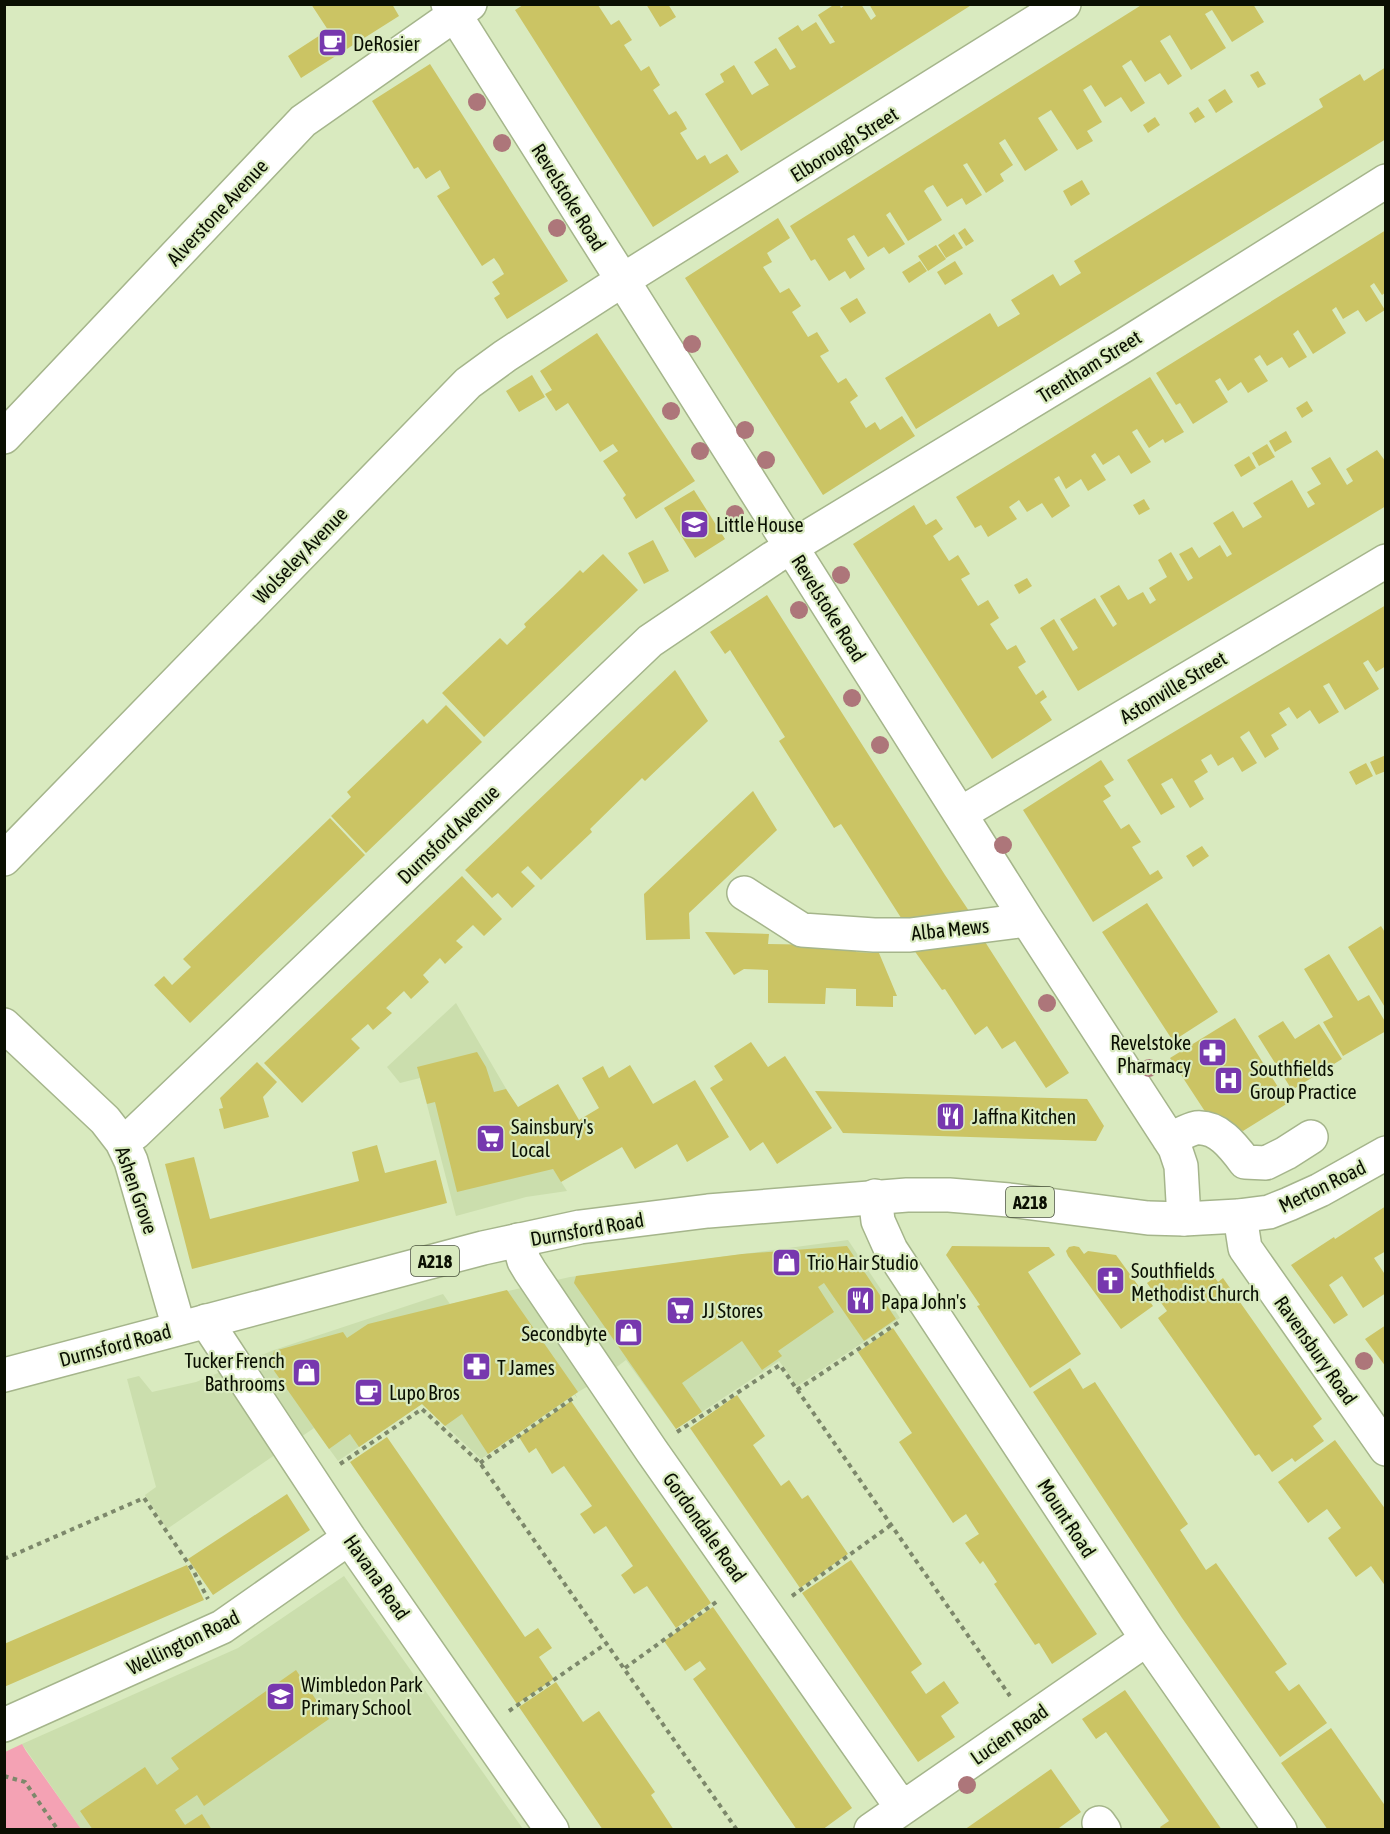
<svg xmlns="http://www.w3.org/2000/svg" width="1390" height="1834" viewBox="0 0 1390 1834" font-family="'Asap Condensed',sans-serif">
<rect width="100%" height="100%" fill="#d9eabf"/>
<!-- built -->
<path fill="#cbdead" d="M456,1003L553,1169L567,1191L526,1197L456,1216L420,1078L400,1083L387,1067Z
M848,1240L900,1318L797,1386L779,1361L676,1429L626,1360L602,1378L578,1392L481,1459L422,1404L338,1461L314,1428L167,1529L145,1495L156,1487L127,1379L139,1376L152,1392L196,1382L274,1350L443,1294L450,1304L570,1277Z
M344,1576L523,1829H81L22,1744L238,1648Z"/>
<!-- green -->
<path fill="#f4a2b4" d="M22,1744L26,1751L81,1829H5V1752Z"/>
<!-- building -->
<path fill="#cbc464" d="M311,4H392L399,16L301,78L288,56L328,30Z
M646,4H668L676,17L660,27Z
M835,4H839L841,8L846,4H861L871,20L876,16L869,4H973L741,151L705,94L724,82L720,74L734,65L752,95L758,91L769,85L754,62L776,48L790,70L796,67L778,38L798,25L802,31L816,22L830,44L835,42L818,15Z
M1143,4H1253L1264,22L1232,42L1212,10L1205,14L1226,48L1207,60L1191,70L1170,35L1160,41L1182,76L1168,85L1160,73L1145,82L1131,60L1122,66L1145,103L1131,112L1121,97L1105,107L1091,85L1083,90L1102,122L1087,131L1093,141L1077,150L1051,110L1038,118L1058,150L1044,159L1025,171L1005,139L999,143L1013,165L1000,174L1004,181L986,193L967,163L963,165L982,195L966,205L962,198L947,207L933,185L927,188L924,191L942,220L908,241L890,212L886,215L905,244L889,254L884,247L868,257L854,235L847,239L865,269L850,279L845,271L829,281L815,259L811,261L790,226Z
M523,5H598L611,25L619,20L632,40L624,45L641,71L649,66L654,75L660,85L653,90L669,115L676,111L682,120L687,129L680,133L697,160L705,155L710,164L727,154L739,172L653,227L515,10Z
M430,64L568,281L507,319L494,298L500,294L492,282L504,274L499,265L494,258L482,266L437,196L450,188L440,170L426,179L418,167L414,169L372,101Z
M1386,67V139L916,429L885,378L990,313L998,327L1020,314L1011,300L1053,274L1060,286L1081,273L1074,261L1323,107L1319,99L1360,74L1364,81Z
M1258,71L1266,84L1258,88L1250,75Z
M1225,89L1233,102L1216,113L1208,100Z
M1198,107L1205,117L1195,123L1189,113Z
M1155,117L1160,125L1148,133L1143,125Z
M1082,180L1090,194L1071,206L1063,191Z
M778,218L790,238L767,253L772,262L763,267L780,293L789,288L801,306L792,312L808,337L817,332L829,351L820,356L838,383L846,378L858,396L850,402L866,428L875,422L880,430L902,416L915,436L823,495L685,278Z
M965,228L974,241L966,246L958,233Z
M1386,230V292L1382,295L1374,283L1370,286L1385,310L1366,322L1358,310L1343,319L1336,307L1332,310L1346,333L1313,354L1298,330L1293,334L1307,357L1289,368L1282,357L1267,366L1260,355L1254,359L1268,381L1248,393L1241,382L1228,391L1220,378L1215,381L1228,402L1193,424L1180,403L1176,405L1156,373Z
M954,234L963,248L946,258L938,245Z
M936,245L946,259L928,271L918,256Z
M920,261L927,271L909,283L902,272Z
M955,261L963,274L945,285L937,272Z
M857,298L866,313L850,323L840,308Z
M597,333L695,481L636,519L623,498L626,495L603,461L618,451L613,444L600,452L568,403L556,411L545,394L552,390L540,371Z
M532,375L545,397L519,412L506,391Z
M1150,377L1184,432L1165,443L1163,439L1149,448L1137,429L1132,432L1151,462L1131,474L1119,455L1103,465L1095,453L1091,456L1106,480L1088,491L1081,479L1066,489L1059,476L1054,479L1070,506L1052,518L1042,503L1027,512L1019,500L1009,507L1017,519L988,537L981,525L975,528L956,497Z
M1307,401L1313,411L1302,418L1296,408Z
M1286,431L1292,442L1275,452L1269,441Z
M1267,444L1275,457L1259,466L1252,453Z
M1377,450L1386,462V506L1078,691L1040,628L1054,619L1073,651L1078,648L1060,619L1095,598L1113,627L1117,624L1100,596L1119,585L1128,600L1143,592L1150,604L1156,600L1149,588L1167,577L1158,560L1171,552L1188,581L1193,578L1179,554L1192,547L1199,558L1220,545L1227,557L1232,554L1213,523L1233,511L1243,528L1262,517L1253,503L1292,480L1308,508L1315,504L1307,492L1321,484L1311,468L1330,457L1347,485L1353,481L1346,469Z
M1249,456L1256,468L1241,477L1234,465Z
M694,490L725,539L695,558L664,508Z
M1144,499L1150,509L1139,515L1133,505Z
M914,505L926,525L936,519L943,529L933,536L949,561L958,555L970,574L961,579L978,606L988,600L999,618L990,624L1007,650L1016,645L1026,662L1018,667L1036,695L1043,690L1047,697L1040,702L1052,720L992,759L853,544Z
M653,540L669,571L644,584L628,553Z
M603,554L638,590L484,737L442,693L500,638L507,645L526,627L524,624L563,587L580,570L583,573Z
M1027,578L1032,586L1019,594L1014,585Z
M767,595L945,875L973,917L905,924L841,824L834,828L779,741L785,737L730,650L725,654L710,632Z
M1386,605V666L1376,672L1368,660L1363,663L1379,689L1345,710L1329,683L1323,686L1339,712L1319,724L1310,710L1297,719L1289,707L1279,713L1287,725L1271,735L1279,749L1265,758L1249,731L1240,737L1257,763L1242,772L1233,757L1218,766L1211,754L1201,760L1208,772L1194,781L1204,799L1190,808L1172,778L1161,784L1175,807L1161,815L1127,760Z
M675,670L708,721L645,781L642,778L590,829L592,832L541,880L528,866L521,872L535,886L512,908L498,893L492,898L465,870Z
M446,705L482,742L366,853L331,816L351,797L347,792L423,719L427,724Z
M1386,755V771L1376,775L1370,762Z
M1101,760L1114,780L1104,786L1111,796L1103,801L1121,829L1129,824L1141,842L1132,847L1150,875L1158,870L1163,878L1093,922L1023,810Z
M1366,763L1373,776L1356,785L1349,772Z
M753,791L777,830L689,913L690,939L646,940L644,894Z
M330,818L365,855L190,1023L154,985L164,976L172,985L191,967L183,959Z
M1202,846L1209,856L1193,867L1186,856Z
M462,876L502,919L484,936L473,925L456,941L463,947L445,964L440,958L423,975L429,982L411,999L404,991L386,1008L392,1013L373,1030L368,1024L351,1039L360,1048L302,1103L264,1063Z
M1147,903L1218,1012L1173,1041L1102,932Z
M1381,926L1386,934V1009L1348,947Z
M705,932L769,934L768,944L827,945L857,948L856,952L879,953L897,996H893V1007L856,1006V989L826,988L825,1004L768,1003V970L744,969L734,975Z
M980,934L1069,1073L1046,1088L1015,1041L1002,1049L987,1026L975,1035L945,989L942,990L909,943Z
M1329,954L1358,1001L1369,995L1386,1023V1031L1343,1056L1323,1022L1333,1017L1304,969Z
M1235,1018L1288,1103L1243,1131L1206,1113L1170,1058Z
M1283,1021L1295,1039L1319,1024L1342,1059L1292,1090L1258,1036Z
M751,1042L768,1067L785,1056L832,1128L777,1164L763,1142L750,1151L710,1088L723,1080L714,1066Z
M477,1052L486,1067L494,1092L506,1089L518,1107L558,1084L579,1120L599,1108L582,1078L603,1066L609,1078L630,1065L653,1104L695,1080L729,1137L687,1162L677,1144L635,1169L622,1147L561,1182L553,1169L457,1192L435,1102L427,1104L417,1067Z
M257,1062L277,1082L263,1097L269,1117L224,1129L219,1109L223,1108L220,1098Z
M815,1091L1087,1099L1104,1126L1096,1141L843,1133Z
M377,1145L385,1173L436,1160L447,1203L192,1269L165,1164L194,1157L210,1219L359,1181L352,1152Z
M1386,1206V1251L1374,1258L1386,1276V1293L1363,1308L1342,1276L1329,1285L1348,1315L1334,1324L1291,1265L1334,1237L1335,1239Z
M847,1246L896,1319L864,1341L824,1283L818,1287L834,1312L778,1351L782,1356L762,1370L742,1341L682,1383L702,1412L676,1429L574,1283L576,1276L688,1261L742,1254Z
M952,1246L1049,1247L1055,1255L1028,1272L1081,1354L1030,1388L977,1306L980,1305L946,1255Z
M1074,1246L1079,1247L1084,1254L1088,1251L1116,1255L1153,1306L1121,1329L1068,1256L1066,1251L1069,1247Z
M1205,1264L1218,1282L1223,1278L1322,1419L1313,1426L1324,1441L1295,1462L1292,1458L1272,1472L1259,1454L1255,1456L1158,1318L1167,1311L1147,1283L1173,1265L1178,1271L1187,1266L1192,1274Z
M507,1290L578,1392L488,1454L462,1414L445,1426L422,1404L359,1447L350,1434L329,1449L270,1365L274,1351L343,1332L347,1338L368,1324Z
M1386,1325V1367L1365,1339Z
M893,1328L1097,1634L1052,1664L1039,1643L1035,1645L994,1584L997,1582L983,1561L980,1564L965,1543L979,1534L966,1514L953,1523L899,1442L912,1433L858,1352Z
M1070,1368L1083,1389L1095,1382L1188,1524L1180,1530L1206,1570L1216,1563L1287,1664L1275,1672L1289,1691L1299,1684L1327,1723L1280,1757L1182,1618L1033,1392Z
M737,1395L765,1436L753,1445L781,1486L789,1480L802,1499L808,1495L848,1554L800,1588L690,1428Z
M571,1401L711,1603L676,1628L647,1586L634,1594L621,1575L633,1566L606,1526L594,1534L580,1514L592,1506L564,1466L552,1474L536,1448L529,1453L519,1437Z
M387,1437L525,1637L538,1628L552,1648L539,1657L554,1679L517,1704L350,1462Z
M1335,1440L1386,1510V1587L1371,1566L1356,1577L1328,1538L1341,1528L1327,1509L1308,1523L1278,1482Z
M287,1494L310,1530L213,1595L188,1559Z
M851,1560L922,1664L911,1672L926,1694L944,1681L959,1703L941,1716L955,1737L918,1762L802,1593Z
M187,1565L204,1600L4,1687V1644Z
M713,1607L852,1808L822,1830H797L693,1679L706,1669L700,1661L685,1671L664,1641Z
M296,1670L329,1719L204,1806L197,1795L175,1810L185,1825L202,1814L212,1830H93L80,1811L145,1767L157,1785L179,1769L171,1758Z
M556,1682L583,1722L599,1711L655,1792L651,1795L674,1830H603L519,1707Z
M1125,1690L1155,1733L1222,1830H1162L1160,1827L1169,1821L1106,1732L1096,1739L1082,1719Z
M1331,1728L1386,1807V1830H1328L1281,1763Z
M1051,1769L1081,1812L1059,1828L964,1830Z"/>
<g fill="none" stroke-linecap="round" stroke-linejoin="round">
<defs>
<path id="minor" d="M448,4L1027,920L1175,1148L1181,1166L1184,1219
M4,437L303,121L470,4
M960,814L1386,561
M4,859L468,383L505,356L604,292L1064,4
M744,893L802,930L874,935H910L1027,920
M4,1025L105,1120L122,1142L131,1161L179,1328
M1169,1139C1178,1136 1187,1130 1196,1128C1218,1126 1233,1146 1245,1162L1266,1163L1286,1153L1311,1137
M122,1142L135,1133L650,641L773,558L1123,346L1386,181
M875,1196L878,1221L891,1250L1147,1639L1280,1830
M1240,1216L1245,1248L1386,1449
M518,1240L524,1261L530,1271L651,1450L902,1808
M206,1321L349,1538L552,1830
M4,1725L222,1627L349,1538
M1099,1823L1104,1830
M871,1830L1147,1639"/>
<path id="major" d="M4,1375L483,1248L580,1227L708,1211L907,1195H949L1009,1200L1148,1218L1184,1219L1238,1216L1269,1212L1289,1204L1320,1190L1386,1153"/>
</defs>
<!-- minor casing -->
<use href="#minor" stroke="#a5b58b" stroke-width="36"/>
<!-- major casing -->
<use href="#major" stroke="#a5b58b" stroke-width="36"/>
<!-- path -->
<path stroke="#7d886b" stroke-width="4" stroke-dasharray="4.5 4.5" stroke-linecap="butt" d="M797,1390L899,1322
M677,1432L780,1365L1010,1696
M480,1463L576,1396
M340,1464L422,1409L480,1463L737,1830
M4,1559L144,1498L194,1572L208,1599
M792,1596L891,1525
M625,1668L719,1600
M509,1711L607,1643
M4,1776L25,1782L58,1830"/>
<!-- minor -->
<use href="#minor" stroke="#fff" stroke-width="33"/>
<!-- major -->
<use href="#major" stroke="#fff" stroke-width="33"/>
</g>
<!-- trees -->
<g fill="#ad767a">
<circle cx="477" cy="102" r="9"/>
<circle cx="502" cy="143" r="9"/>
<circle cx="557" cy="228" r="9"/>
<circle cx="692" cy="344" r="9"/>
<circle cx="671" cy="411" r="9"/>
<circle cx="745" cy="430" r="9"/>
<circle cx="700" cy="451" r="9"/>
<circle cx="766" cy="460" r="9"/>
<circle cx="735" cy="514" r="9"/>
<circle cx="841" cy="575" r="9"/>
<circle cx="799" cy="610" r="9"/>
<circle cx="852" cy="698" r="9"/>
<circle cx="880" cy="745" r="9"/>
<circle cx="1003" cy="845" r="9"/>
<circle cx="1047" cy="1003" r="9"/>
<circle cx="1149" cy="1068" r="9"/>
<circle cx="1364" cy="1361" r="9"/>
<circle cx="967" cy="1785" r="9"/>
</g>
<!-- icons -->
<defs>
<symbol id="cafe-square" viewBox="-11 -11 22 22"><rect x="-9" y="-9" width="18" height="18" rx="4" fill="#7738ae" stroke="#d9eabf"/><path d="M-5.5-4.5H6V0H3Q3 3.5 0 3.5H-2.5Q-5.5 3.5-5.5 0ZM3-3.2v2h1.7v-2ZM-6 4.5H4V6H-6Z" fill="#fff"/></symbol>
<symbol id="school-square" viewBox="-11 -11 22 22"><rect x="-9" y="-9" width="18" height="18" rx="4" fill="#7738ae" stroke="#d9eabf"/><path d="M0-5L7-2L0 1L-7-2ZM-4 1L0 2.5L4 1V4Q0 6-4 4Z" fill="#fff"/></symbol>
<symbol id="pharmacy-square" viewBox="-11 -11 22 22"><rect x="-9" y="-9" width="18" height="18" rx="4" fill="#7738ae" stroke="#d9eabf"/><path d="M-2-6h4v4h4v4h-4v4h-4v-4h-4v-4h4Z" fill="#fff"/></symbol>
<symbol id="hospital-square" viewBox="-11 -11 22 22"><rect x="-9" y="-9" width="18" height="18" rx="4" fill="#7738ae" stroke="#d9eabf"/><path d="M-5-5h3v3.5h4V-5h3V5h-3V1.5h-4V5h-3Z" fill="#fff"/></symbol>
<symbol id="restaurant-square" viewBox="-11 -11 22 22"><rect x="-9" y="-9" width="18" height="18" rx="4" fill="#7738ae" stroke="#d9eabf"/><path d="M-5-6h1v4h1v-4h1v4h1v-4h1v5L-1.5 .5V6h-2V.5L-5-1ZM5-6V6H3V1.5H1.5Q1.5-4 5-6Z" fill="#fff"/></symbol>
<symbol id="supermarket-square" viewBox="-11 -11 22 22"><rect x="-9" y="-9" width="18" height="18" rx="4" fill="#7738ae" stroke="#d9eabf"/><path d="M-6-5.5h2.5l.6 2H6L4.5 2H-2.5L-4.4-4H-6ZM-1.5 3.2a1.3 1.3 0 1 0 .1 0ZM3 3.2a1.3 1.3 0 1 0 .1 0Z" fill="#fff"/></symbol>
<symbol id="shop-square" viewBox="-11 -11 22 22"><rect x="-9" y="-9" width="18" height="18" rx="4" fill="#7738ae" stroke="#d9eabf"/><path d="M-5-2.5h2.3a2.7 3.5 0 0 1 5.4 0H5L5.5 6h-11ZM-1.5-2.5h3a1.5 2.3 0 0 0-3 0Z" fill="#fff"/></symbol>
<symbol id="church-square" viewBox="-11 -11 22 22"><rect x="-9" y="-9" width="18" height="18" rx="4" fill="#7738ae" stroke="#d9eabf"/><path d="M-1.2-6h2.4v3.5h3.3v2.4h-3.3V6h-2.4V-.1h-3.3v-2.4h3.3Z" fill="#fff"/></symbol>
</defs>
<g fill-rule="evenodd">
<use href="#cafe-square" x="316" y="26" width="33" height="33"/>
<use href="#school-square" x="678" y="508" width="33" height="33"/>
<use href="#pharmacy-square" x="1196" y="1036" width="33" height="33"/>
<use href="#hospital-square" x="1212" y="1064" width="33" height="33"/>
<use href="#restaurant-square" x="934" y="1100" width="33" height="33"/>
<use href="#supermarket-square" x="474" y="1122" width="33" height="33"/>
<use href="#shop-square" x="770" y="1246" width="33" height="33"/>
<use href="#church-square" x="1094" y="1264" width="33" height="33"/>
<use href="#restaurant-square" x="844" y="1284" width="33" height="33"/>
<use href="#supermarket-square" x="664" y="1294" width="33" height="33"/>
<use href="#shop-square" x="612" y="1316" width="33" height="33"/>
<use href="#pharmacy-square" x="460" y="1350" width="33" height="33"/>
<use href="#shop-square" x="290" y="1356" width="33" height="33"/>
<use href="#cafe-square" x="352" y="1376" width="33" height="33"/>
<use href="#school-square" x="264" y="1680" width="33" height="33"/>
</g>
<g text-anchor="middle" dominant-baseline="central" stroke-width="4.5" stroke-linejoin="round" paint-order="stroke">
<!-- shield labels -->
<g fill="#d9eabf" stroke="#48513b" stroke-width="1.5">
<rect x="1006" y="1187" width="48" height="30" rx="4.5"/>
<rect x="411" y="1246" width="48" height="30" rx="4.5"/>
</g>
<g font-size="18" font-weight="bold" fill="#0a0f02">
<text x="1030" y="1202">A218</text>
<text x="435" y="1261">A218</text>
</g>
<!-- poi labels -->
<g font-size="20" fill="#0a0f02" stroke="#d9eabf" text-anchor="start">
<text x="353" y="43">DeRosier</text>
<text x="716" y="524">Little House</text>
<text x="1191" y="1042" text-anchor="end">Revelstoke<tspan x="1191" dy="23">Pharmacy</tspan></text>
<text x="1250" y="1068">Southfields<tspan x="1250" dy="23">Group Practice</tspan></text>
<text x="972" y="1116">Jaffna Kitchen</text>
<text x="511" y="1126">Sainsbury's<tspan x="511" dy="23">Local</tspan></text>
<text x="807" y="1262">Trio Hair Studio</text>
<text x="1131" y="1270">Southfields<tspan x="1131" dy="23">Methodist Church</tspan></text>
<text x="881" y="1301">Papa John's</text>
<text x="702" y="1310">JJ Stores</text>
<text x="607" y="1333" text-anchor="end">Secondbyte</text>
<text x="285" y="1360" text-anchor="end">Tucker French<tspan x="285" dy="23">Bathrooms</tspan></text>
<text x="497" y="1367">T James</text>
<text x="389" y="1392">Lupo Bros</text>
<text x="301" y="1684">Wimbledon Park<tspan x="301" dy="23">Primary School</tspan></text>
</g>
<!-- street labels -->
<g font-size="20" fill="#0a0f02" stroke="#d9eabf">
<text transform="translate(844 144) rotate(-32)">Elborough Street</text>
<text transform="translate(569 197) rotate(58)">Revelstoke Road</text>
<text transform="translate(217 212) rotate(-47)">Alverstone Avenue</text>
<text transform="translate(1089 366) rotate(-32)">Trentham Street</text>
<text transform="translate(300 555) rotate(-46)">Wolseley Avenue</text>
<text transform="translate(829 608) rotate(58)">Revelstoke Road</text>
<text transform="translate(1173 687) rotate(-31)">Astonville Street</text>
<text transform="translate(448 834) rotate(-44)">Durnsford Avenue</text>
<text transform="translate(950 929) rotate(-6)">Alba Mews</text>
<text transform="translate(1322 1186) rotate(-26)">Merton Road</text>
<text transform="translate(137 1190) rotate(71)">Ashen Grove</text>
<text transform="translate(587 1229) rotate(-10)">Durnsford Road</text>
<text transform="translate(115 1345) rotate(-15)">Durnsford Road</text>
<text transform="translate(1316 1350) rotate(55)">Ravensbury Road</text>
<text transform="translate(1067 1518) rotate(57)">Mount Road</text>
<text transform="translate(705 1527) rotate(55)">Gordondale Road</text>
<text transform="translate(377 1577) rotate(55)">Havana Road</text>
<text transform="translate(183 1642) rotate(-26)">Wellington Road</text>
<text transform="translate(1009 1734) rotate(-35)">Lucien Road</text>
</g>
</g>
<!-- border -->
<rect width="1390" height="1834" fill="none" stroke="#0a0f02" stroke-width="12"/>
</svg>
